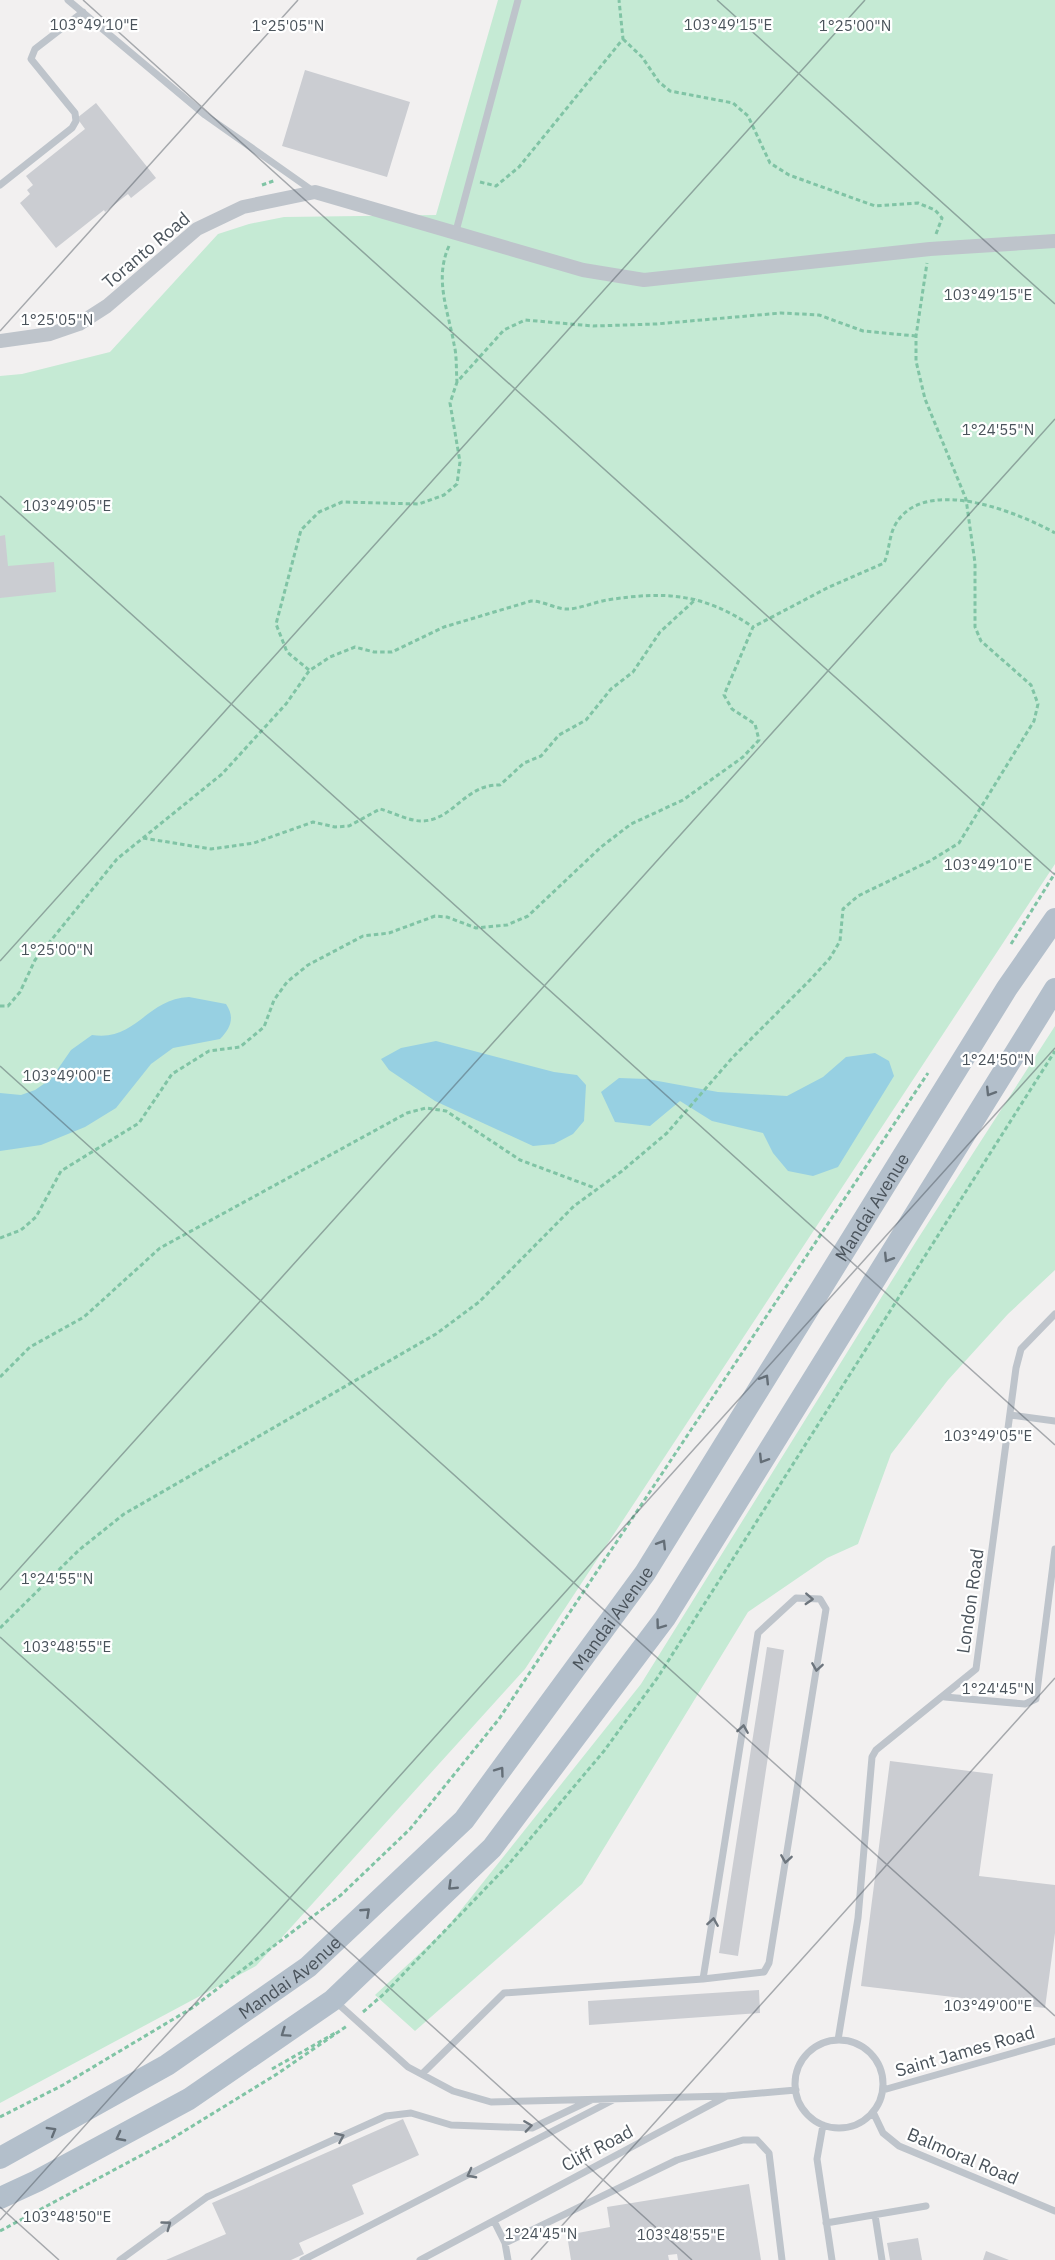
<svg xmlns="http://www.w3.org/2000/svg" width="1055" height="2260" viewBox="0 0 1055 2260" font-family="'IBM Plex Sans',sans-serif">
<rect width="100%" height="100%" fill="#f2f0f0"/>
<!-- green -->
<path fill="#c5ead4" d="M498,0H1055V864L525,1669L256,1966L0,2103V376L22,374L110,352L218,234L249,224L284,217L436,215Z
M1055,1026V1270L1008,1314L948,1380L891,1454L858,1544L827,1558L748,1612L582,1884L415,2031L375,1995L445,1930L641,1684L917,1240Z"/>
<!-- water -->
<path fill="#97d0e2" d="M189,997L226,1004C235,1017 231,1028 220,1039L173,1048L151,1064L116,1108L85,1127L41,1145L0,1151V1093L21,1095L35,1090L51,1079L71,1050L92,1035C136,1042 146,999 189,997Z
M436,1041L554,1072L577,1075L586,1085L584,1121L573,1134L554,1144L533,1146L435,1101L389,1070L381,1059L401,1048Z
M875,1053L889,1061L894,1076L838,1167L813,1176L788,1171L773,1153L763,1133L712,1121L680,1101L650,1126L615,1122L601,1092L619,1078L647,1079L718,1092L787,1096L823,1077L846,1057Z"/>
<!-- building -->
<path fill="#cbcdd2" d="M305,70L410,102L387,177L282,146Z
M96,103L156,178L131,198L128,194L105,212L104,210L56,248L20,203L30,194L27,190L33,185L26,176L85,129L77,118Z
M5,535L8,566L54,562L56,592L0,598V536Z
M767,1647L784,1650L738,1956L719,1953Z
M890,1761L993,1774L979,1876L1055,1885V1933L1045,2008L861,1986Z
M759,1990L760,2013L589,2025L588,2001Z
M403,2119L419,2155L352,2185L364,2214L299,2243L304,2254L291,2260H166L226,2234L212,2203Z
M749,2184L761,2260H678L677,2254L668,2255L669,2260H571L567,2235L610,2227L607,2207Z
M918,2238L922,2260H890L887,2243Z
M986,2251L1009,2260H983Z"/>
<g fill="none" stroke-linecap="round" stroke-linejoin="round">
<!-- path -->
<path stroke="#80c4a5" stroke-width="3" stroke-dasharray="4.5 3" stroke-linecap="butt" d="M623,39L642,57L659,82L670,91L733,103L748,116L770,163L789,175L875,206L918,203L935,210L942,218L936,234
M480,182L496,186L519,167L623,39L619,0
M262,185L276,180
M449,246C434,279 448,310 454,344C457,356 456,369 457,382
M309,670L287,652L276,624L301,530L319,512L342,502L419,504L444,495L457,484L460,462L450,403L457,382L504,330L525,320L593,326L656,324L781,313L819,315L863,331L916,336
M143,838L211,849L233,846L254,843L313,822L335,827L349,826L380,809C392,812 409,821 421,821C454,821 464,784 500,785L524,763L541,756L559,735L586,720L611,689L633,672L660,632L696,599
M1011,944L1055,873
M0,1006H8L20,992L35,960L117,859L222,774L286,704L309,671L330,657L355,647L374,652H392L444,627L531,601C544,601 555,609 567,609C579,609 595,602 607,600C665,591 703,593 753,627
M0,1238L21,1230L36,1217L61,1171L139,1123L172,1074L209,1051L240,1047L264,1027L274,1000L287,982L308,965L363,936L389,933L435,916L447,917L476,928L507,925L528,916L601,847L631,824L683,800L743,757L759,740L755,724L732,709L724,695L753,627L829,587L884,563C889,552 889,538 894,527C921,473 1018,512 1055,533
M0,1377L30,1347L84,1317L160,1248L407,1113L426,1108L446,1111L520,1160L595,1188
M0,1628L79,1550L124,1514L436,1334L479,1302L574,1206L622,1171L667,1133L733,1057L810,980L830,958L840,941L843,909L858,896L930,861L959,843L1034,721L1038,704L1031,685L981,641L975,627V563L966,499L925,399L916,361V336L927,263
M363,2012L385,1993L508,1865L604,1751L658,1677L1055,1051
M272,2069L337,2032
M0,2117L63,2085L192,2008L341,1895L410,1829L499,1719L928,1073
M0,2231L168,2141L277,2074L347,2026"/>
<!-- lane -->
<path stroke="#bec4cb" stroke-width="7" d="M68,0L205,115L313,191
M0,185L72,128L76,121L75,113L31,59L35,49L83,12
M456,231L518,0
M1010,1415L1055,1421
M945,1697L1025,1704L1036,1699L1055,1549
M336,2002L408,2067L453,2091L491,2102L727,2096
M838,2040L858,1918L872,1757L876,1750L976,1669L1016,1368L1021,1349L1055,1314
M795 2084a44 44 0 1 1 88 0a44 44 0 1 1-88 0Z
M422,2074L504,1993L703,1979L764,1972L769,1963L826,1609L820,1599L796,1598L758,1633L703,1979
M883,2090L1055,2041
M873,2112L883,2133L899,2146L1055,2211
M823,2125L817,2159L832,2260
M875,2215L882,2260
M494,2221L505,2243L677,2160L743,2140H757L769,2153L782,2260
M826,2223L926,2206
M505,2243L508,2260
M120,2260L207,2197L386,2116L411,2113L451,2125L532,2128L591,2100
M303,2260L613,2100
M420,2260L727,2096L796,2090"/>
<!-- street -->
<path stroke="#bec4cb" stroke-width="14" d="M0,341L50,334L79,324L107,306L197,229L243,207L315,192L583,270L644,280L930,249L1055,241"/>
<!-- primary -->
<g stroke="#b3bfcb" stroke-width="22">
<path id="s1" d="M0,2158L167,2065L308,1967L464,1820L645,1573L1007,988L1055,919"/>
<path d="M0,2198L37,2181L189,2099L333,2000L492,1848L665,1618L1055,989"/>
</g>
</g>
<!-- one-way arrows -->
<defs><path id="oneway-chevron" d="M-2-3.5L2.5 0L-2 3.5" fill="none" stroke-width="1.6" stroke-linecap="round" stroke-linejoin="round" transform="scale(1.5)"/></defs>
<g stroke="#646e77">
<use href="#oneway-chevron" transform="translate(990 1092) rotate(122)"/>
<use href="#oneway-chevron" transform="translate(888 1258) rotate(122)"/>
<use href="#oneway-chevron" transform="translate(765 1379) rotate(-58)"/>
<use href="#oneway-chevron" transform="translate(763 1459) rotate(122)"/>
<use href="#oneway-chevron" transform="translate(662 1544) rotate(-58)"/>
<use href="#oneway-chevron" transform="translate(660 1625) rotate(126)"/>
<use href="#oneway-chevron" transform="translate(500 1771) rotate(-54)"/>
<use href="#oneway-chevron" transform="translate(452 1886) rotate(136)"/>
<use href="#oneway-chevron" transform="translate(366 1912) rotate(-43)"/>
<use href="#oneway-chevron" transform="translate(285 2033) rotate(146)"/>
<use href="#oneway-chevron" transform="translate(52 2131) rotate(-30)"/>
<use href="#oneway-chevron" transform="translate(120 2137) rotate(152)"/>
</g>
<g stroke="#6d757d">
<use href="#oneway-chevron" transform="translate(809 1599) rotate(3)"/>
<use href="#oneway-chevron" transform="translate(817 1667) rotate(99)"/>
<use href="#oneway-chevron" transform="translate(743 1729) rotate(-81)"/>
<use href="#oneway-chevron" transform="translate(786 1859) rotate(99)"/>
<use href="#oneway-chevron" transform="translate(713 1922) rotate(-81)"/>
<use href="#oneway-chevron" transform="translate(528 2126) rotate(-8)"/>
<use href="#oneway-chevron" transform="translate(340 2137) rotate(-24)"/>
<use href="#oneway-chevron" transform="translate(471 2174) rotate(152)"/>
<use href="#oneway-chevron" transform="translate(167 2225) rotate(-36)"/>
</g>
<!-- ticks -->
<path fill="none" stroke="#4a535b" stroke-width="1.5" stroke-opacity="0.45" d="M83,0L1055,875M717,0L1055,304M0,331L298,0M0,496L1055,1445M0,961L865,0M0,1066L1055,2016M0,1590L1055,419M0,1637L692,2260M0,2207L59,2260M0,2220L1055,1048M531,2260L1055,1678"/>
<g text-anchor="middle" dominant-baseline="central" stroke-width="4.5" stroke-linejoin="round" paint-order="stroke">
<!-- street labels -->
<g font-size="18" fill="#4a535b" stroke="#fff">
<text transform="translate(146 250) rotate(-40)">Toranto Road</text>
<text stroke="none"><textPath href="#s1" startOffset="1314">Mandai Avenue</textPath></text>
<text transform="translate(970 1601) rotate(-82)">London Road</text>
<text stroke="none"><textPath href="#s1" startOffset="828">Mandai Avenue</textPath></text>
<text stroke="none"><textPath href="#s1" startOffset="342">Mandai Avenue</textPath></text>
<text transform="translate(965 2051) rotate(-16)">Saint James Road</text>
<text transform="translate(597 2148) rotate(-28)">Cliff Road</text>
<text transform="translate(963 2156) rotate(23)">Balmoral Road</text>
</g>
</g>
<g font-size="15" text-anchor="middle" fill="#4a535b" stroke="#fff" stroke-width="4.5" stroke-linejoin="round" paint-order="stroke">
<text x="94" y="30">103°49'10"E</text>
<text x="728" y="30">103°49'15"E</text>
<text x="288" y="31">1°25'05"N</text>
<text x="855" y="31">1°25'00"N</text>
<text x="988" y="300">103°49'15"E</text>
<text x="57" y="325">1°25'05"N</text>
<text x="998" y="435">1°24'55"N</text>
<text x="67" y="511">103°49'05"E</text>
<text x="988" y="870">103°49'10"E</text>
<text x="57" y="955">1°25'00"N</text>
<text x="998" y="1065">1°24'50"N</text>
<text x="67" y="1081">103°49'00"E</text>
<text x="988" y="1441">103°49'05"E</text>
<text x="57" y="1584">1°24'55"N</text>
<text x="67" y="1652">103°48'55"E</text>
<text x="998" y="1694">1°24'45"N</text>
<text x="988" y="2011">103°49'00"E</text>
<text x="67" y="2222">103°48'50"E</text>
<text x="541" y="2239">1°24'45"N</text>
<text x="681" y="2240">103°48'55"E</text>
</g>
</svg>
